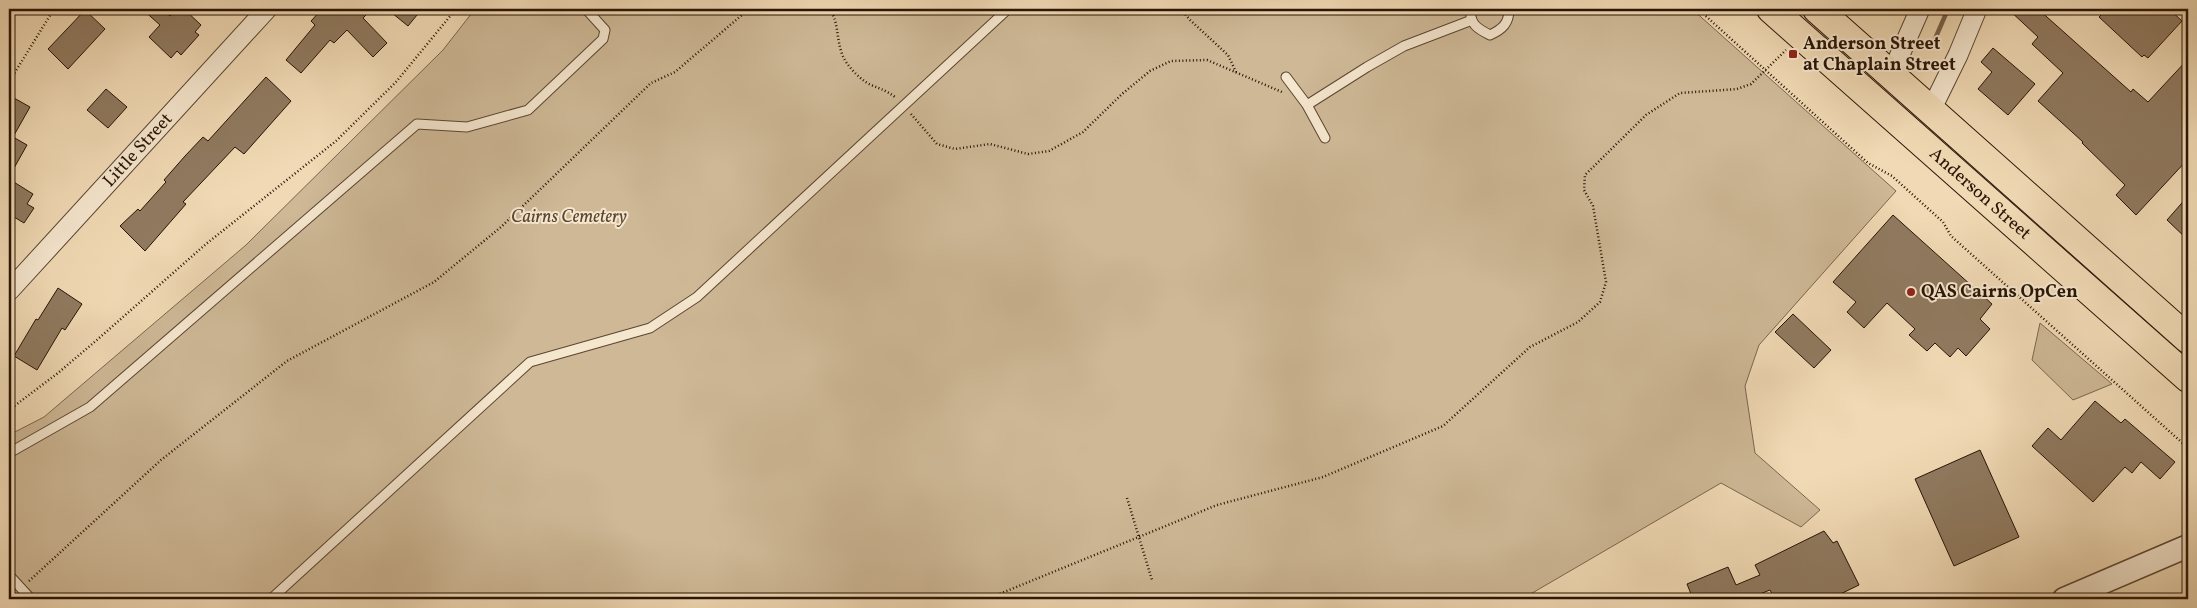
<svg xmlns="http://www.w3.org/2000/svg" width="2197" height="608" viewBox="0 0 2197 608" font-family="Vollkorn,serif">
<rect width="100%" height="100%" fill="#f0d9b4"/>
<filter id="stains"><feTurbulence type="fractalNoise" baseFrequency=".004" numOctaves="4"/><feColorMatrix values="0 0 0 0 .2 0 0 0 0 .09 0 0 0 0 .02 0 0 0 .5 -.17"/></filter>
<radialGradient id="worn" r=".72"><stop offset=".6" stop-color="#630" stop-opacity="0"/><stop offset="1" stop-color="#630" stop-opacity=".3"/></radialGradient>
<!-- green -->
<path fill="#ceb896" stroke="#7b664e" d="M475,9H1692L1896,191L1759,345L1745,386L1755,453L1820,510L1801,527L1721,483L1522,599H9V435L44,417L246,245L443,50Z
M2040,323L2112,384L2073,400L2032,360Z"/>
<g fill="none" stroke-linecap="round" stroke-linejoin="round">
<!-- stream -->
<path stroke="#77624a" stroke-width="4.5" d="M9,19L15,9
M1935,39L1948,9"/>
</g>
<!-- building -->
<path fill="#907a60" stroke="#281405" d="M142,9H162L170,16L177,9H184L201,25L195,32L199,35L181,55L177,51L171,58L149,37L160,25Z
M322,9H372L363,18L387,43L373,57L347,30L334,43L330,40L301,73L286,60L315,25L311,21Z
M387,9H422L408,26Z
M2008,9H2038L2131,92L2133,89L2148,102L2188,59V159L2136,215L2116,195L2125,185L2082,143L2083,142L2038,101L2063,73L2032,44L2038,37Z
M2107,9H2169L2182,21L2148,58L2144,55L2142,57L2099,17Z
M85,10L105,29L68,69L48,49Z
M1993,48L2035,84L2008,115L1978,89L1992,72L1981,62Z
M266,77L291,101L244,154L235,147L183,202L186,204L145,251L120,226L138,209L140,211L166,182L164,180L185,156L203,137L208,141Z
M106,89L127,107L108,128L87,110Z
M14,98L30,107L13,137L27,145L9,177V108Z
M9,179L33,194L27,204L34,208L24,223L9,214Z
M2188,196V240L2167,220Z
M1893,215L1992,304L1980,319L1990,329L1966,356L1958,348L1950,357L1935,343L1927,351L1909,335L1915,329L1887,303L1864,328L1847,312L1856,302L1833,282Z
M58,288L82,304L65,330L62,328L37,370L14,356L36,319L38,320Z
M1793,314L1831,350L1814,368L1775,332Z
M2095,401L2121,423L2125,419L2175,462L2160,479L2141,462L2132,473L2125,467L2093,502L2032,446L2048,428L2061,440Z
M1980,450L2019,537L1954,566L1915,479Z
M1824,531L1833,543L1837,541L1859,585L1830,599H1775L1770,590L1747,599H1693L1687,584L1728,567L1736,585L1760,575L1755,565Z"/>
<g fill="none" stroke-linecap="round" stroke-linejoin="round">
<defs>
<path id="service" d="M1471,9C1469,24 1478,29 1490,35C1503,29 1509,23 1509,9
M1286,77L1307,105
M1325,138L1307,105L1367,67L1404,46L1472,20
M9,453L90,407L417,124L467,127L528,110L603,39L605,30L586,9
M9,575L31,599
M271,599L530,362L650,328L697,297L1008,9"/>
<g id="minor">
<path d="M1891,75L1920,9"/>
<path d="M1931,110L1958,55L1977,9"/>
<path id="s1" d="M9,291L267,9"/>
</g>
<path id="tertiary" d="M2064,599L2188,546"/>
<g id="primary">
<path id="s2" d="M1771,9L2188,378"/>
<path d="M1817,9L2188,339"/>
</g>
</defs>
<!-- service casing -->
<use href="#service" stroke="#5a4531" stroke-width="11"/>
<!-- minor casing -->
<use href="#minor" stroke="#5a4531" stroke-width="21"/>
<!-- tertiary casing -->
<use href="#tertiary" stroke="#5a4531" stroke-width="25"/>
<!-- primary casing -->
<use href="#primary" stroke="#281405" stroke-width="30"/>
<!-- path -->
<path stroke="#281405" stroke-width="2.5" stroke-dasharray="1 2.5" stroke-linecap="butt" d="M830,9C839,24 836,37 842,54C846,65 860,80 871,85C881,89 887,91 895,97
M1181,9L1190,20L1228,55L1236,72
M1698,9L1868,163L1892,176L1943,222L1951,236L2188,448
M9,82L54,9
M911,114L937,144L955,149L990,144L1028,154L1049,151L1083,132L1122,94L1150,71L1171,61L1207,60L1282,92
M9,410L58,373L98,339L206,244L336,141L396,82L456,9
M1127,498L1152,580
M29,581L161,460L287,361L434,282L501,227L651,83L675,72L749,9
M987,599L1217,505L1323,477L1443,426L1530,347L1578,322L1600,302L1606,282L1593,206L1584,190L1585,175L1646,115L1680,93L1737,89L1751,84L1786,50"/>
<!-- service -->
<use href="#service" stroke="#f5e6ce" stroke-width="9"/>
<!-- minor -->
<use href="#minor" stroke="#f5e6ce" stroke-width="19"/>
<!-- tertiary -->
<use href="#tertiary" stroke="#f5e6ce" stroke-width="22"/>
<!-- primary -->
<use href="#primary" stroke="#f0d9b4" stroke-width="28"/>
</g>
<!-- markers -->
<g fill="#8f2418" stroke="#f5e6ce" stroke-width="2">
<rect x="1788" y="49" width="10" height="10" rx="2.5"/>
<circle cx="1911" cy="292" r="5"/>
</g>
<g text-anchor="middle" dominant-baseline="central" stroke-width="4" stroke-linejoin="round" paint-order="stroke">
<!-- poi labels -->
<g font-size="18" font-weight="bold" fill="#281405" stroke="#f5e6ce" text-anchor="start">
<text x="1803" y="44">Anderson Street<tspan x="1803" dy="21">at Chaplain Street</tspan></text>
<text x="1921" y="292">QAS Cairns OpCen</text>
</g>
<!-- street labels -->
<g font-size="18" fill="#281405" stroke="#f5e6ce">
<text stroke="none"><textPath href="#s1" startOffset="191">Little Street</textPath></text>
<text stroke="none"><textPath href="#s2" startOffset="279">Anderson Street</textPath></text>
</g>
<!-- park labels -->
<g font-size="18" font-style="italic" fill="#5a4530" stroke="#f5e6ce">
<text x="569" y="217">Cairns Cemetery</text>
</g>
</g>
<!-- margin -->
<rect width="2197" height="608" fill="none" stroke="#f0d9b4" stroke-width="30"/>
<rect x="10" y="10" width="2177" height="588" fill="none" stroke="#281405" stroke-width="2.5"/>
<rect x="15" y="15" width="2167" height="578" fill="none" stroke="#281405"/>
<rect width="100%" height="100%" filter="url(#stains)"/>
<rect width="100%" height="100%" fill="url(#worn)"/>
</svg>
